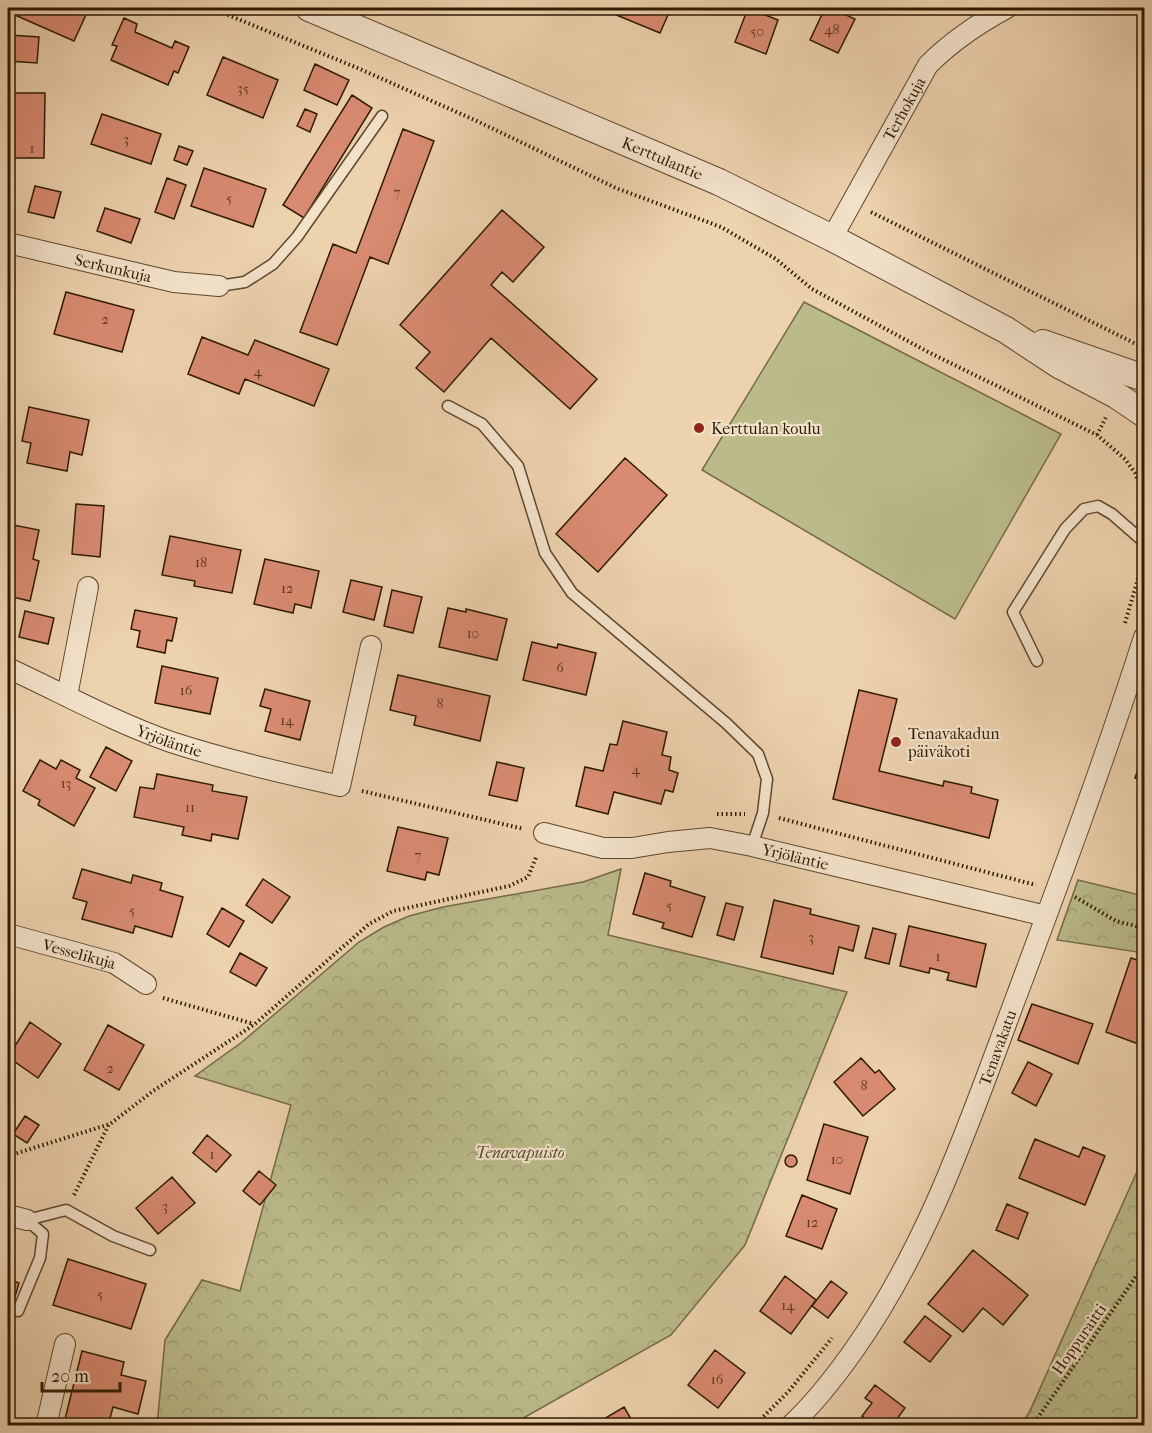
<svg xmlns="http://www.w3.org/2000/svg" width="1152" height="1433" viewBox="0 0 1152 1433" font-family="'IM FELL French Canon',serif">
<defs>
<pattern id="forest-crowns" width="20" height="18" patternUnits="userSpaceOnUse" patternTransform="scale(1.5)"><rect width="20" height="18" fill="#babb89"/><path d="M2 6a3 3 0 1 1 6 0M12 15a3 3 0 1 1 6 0" fill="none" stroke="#a0a074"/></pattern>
</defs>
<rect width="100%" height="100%" fill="#edd2ae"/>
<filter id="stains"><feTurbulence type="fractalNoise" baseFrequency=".00333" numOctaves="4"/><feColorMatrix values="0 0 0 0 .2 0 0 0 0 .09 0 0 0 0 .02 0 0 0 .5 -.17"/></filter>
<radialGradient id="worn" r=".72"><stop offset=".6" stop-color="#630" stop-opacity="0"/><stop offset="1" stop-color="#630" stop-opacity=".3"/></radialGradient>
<!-- forest -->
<path fill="url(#forest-crowns)" stroke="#746a45" stroke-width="1.5" d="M621,869L608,935L847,992L745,1245L671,1335L511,1425L157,1426L165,1340L202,1280L240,1291L291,1105L195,1076L242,1042L359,942L384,927L409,916L443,907L583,882Z
M1078,880L1144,896V953L1057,940Z
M1144,1156V1425H1020L1029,1413Z"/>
<!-- pitch -->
<path fill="#babb89" stroke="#746a45" stroke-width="1.5" d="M804,302L1061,434L955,619L702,470Z"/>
<!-- building -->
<path fill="#d98b71" stroke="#2e1a01" stroke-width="1.5" d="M8,8H89L74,41L8,12Z
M616,8H671L660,33L614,14Z
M748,8L778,20L766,54L735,42Z
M825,8H831L855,19L838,53L810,40Z
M124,18L137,24L135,32L172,48L175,41L189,47L178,73L174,71L168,85L111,60L117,46L112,45Z
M9,35L39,37L37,63L8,61Z
M223,57L278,80L263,118L207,95Z
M315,64L349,80L337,105L304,90Z
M10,93H45L44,158H9Z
M352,95L372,108L304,218L283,205Z
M305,109L317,114L310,132L297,126Z
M102,114L161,134L151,164L91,144Z
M403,129L434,141L388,264L370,257L337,345L300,332L333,244L356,253Z
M179,146L193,151L187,165L174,160Z
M204,168L266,189L253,227L191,206Z
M167,178L186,185L174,219L155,212Z
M35,186L61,192L54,218L28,212Z
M105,208L140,219L131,243L97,231Z
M502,210L544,247L513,282L502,272L491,285L597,379L570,409L491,338L444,392L416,368L430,352L400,325Z
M66,292L134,310L122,352L54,334Z
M202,337L248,355L255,340L329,369L314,406L245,379L239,394L188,374Z
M29,407L89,420L82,455L70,452L67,471L27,463L31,443L22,441Z
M625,458L667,495L598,572L556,534Z
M76,504L104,506L100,557L72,554Z
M8,524L39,530L33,559L39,561L30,601L8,596Z
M170,536L241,550L232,593L194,586L195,581L162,575Z
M265,559L319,571L311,608L295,604L293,613L254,604Z
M351,580L382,587L374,620L343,612Z
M392,590L422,597L413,633L384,626Z
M448,608L466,612V609L507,619L497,660L439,647Z
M135,610L177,618L172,641L167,640L165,653L137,647L140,631L131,629Z
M25,611L54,618L48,644L19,637Z
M532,642L557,648L558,644L596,653L586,695L523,680Z
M162,666L218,678L210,714L155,703Z
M398,675L490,696L480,741L414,725L416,716L390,710Z
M265,689L310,701L300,740L265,731L271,709L260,706Z
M859,690L897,699L879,771L943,786L944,781L972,787L971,793L998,800L989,838L833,799Z
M623,721L667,732L662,755L671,757L669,770L678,773L673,792L665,790L661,804L614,792L608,814L576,806L585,767L603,771L610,744L617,745Z
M106,747L132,761L116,791L90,777Z
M1144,751V781L1135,778Z
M40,760L56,769L61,760L80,770L76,778L95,788L74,826L38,805L40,800L23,791Z
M497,762L524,768L517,801L489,795Z
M8,763L13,765L8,782Z
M157,774L213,785L212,791L247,797L238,839L212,834L211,841L182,835L184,827L134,817L140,787L154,789Z
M398,827L448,838L439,875L427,872L425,880L387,871Z
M82,869L131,883L133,875L162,883L160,890L183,897L172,937L135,926L133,933L82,919L87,902L73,898Z
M645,873L671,881L670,886L705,897L692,937L662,928L664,923L633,914Z
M263,879L290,897L272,923L246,905Z
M774,900L811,909L810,914L859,926L853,951L839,947L833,974L761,957Z
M726,903L743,907L734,940L717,935Z
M222,908L244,921L229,947L207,934Z
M909,926L986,944L976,987L947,980L949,973L930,968L929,973L900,966Z
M873,928L896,934L889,964L865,958Z
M240,953L267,968L256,986L230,972Z
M1131,958L1144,962V1033L1141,1045L1106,1032Z
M1032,1004L1093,1024L1078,1064L1018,1040Z
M30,1022L61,1044L38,1078L8,1057Z
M108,1025L144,1045L119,1090L84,1070Z
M861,1058L875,1073L879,1070L895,1089L863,1116L834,1082Z
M1028,1062L1052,1074L1036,1106L1012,1093Z
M25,1116L39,1125L27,1143L13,1134Z
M824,1124L868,1137L850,1194L807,1180Z
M207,1135L231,1155L216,1172L193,1153Z
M1035,1139L1079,1157L1083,1147L1105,1156L1085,1205L1019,1178Z
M785 1161a6 6 0 1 1 12 0a6 6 0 1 1-12 0Z
M259,1171L276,1185L260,1205L243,1191Z
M172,1177L195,1203L158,1234L136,1208Z
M802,1195L837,1209L822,1249L786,1236Z
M1007,1204L1028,1213L1018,1239L996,1230Z
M973,1250L1028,1295L1003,1325L983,1308L963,1332L928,1304Z
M68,1259L146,1284L131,1329L53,1305Z
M785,1276L816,1300L791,1334L760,1311Z
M8,1279L19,1283L10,1314L8,1313Z
M831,1281L847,1293L828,1318L812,1306Z
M925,1316L951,1336L930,1362L904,1342Z
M715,1350L745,1373L718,1408L688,1385Z
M82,1351L124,1362L121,1375L146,1381L138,1414L113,1407L108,1426H73L64,1423Z
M875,1385L905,1408L892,1426H875L862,1416L872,1403L865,1398Z
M624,1407L635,1426H592Z"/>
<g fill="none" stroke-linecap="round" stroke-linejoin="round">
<defs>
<path id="service" d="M219,286L245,282L273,264L297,237L382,116
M448,406L482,424L518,466L545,553L572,593L726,723L758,754L767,779L763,813L752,846
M1037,661L1013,612L1065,529L1084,509L1098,506L1112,514L1144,542
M27,1220L66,1210L113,1236L150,1250
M18,1311L40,1258L43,1234L27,1220"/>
<g id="minor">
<path id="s1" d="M832,238L928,65C952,41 977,24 1007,8"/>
<path id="s2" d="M8,243L174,282L219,286"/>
<path id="s3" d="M8,668C62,693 114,722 171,742C226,760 284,773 340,786L371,646"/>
<path d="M67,696L88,587"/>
<path id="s4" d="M544,833L603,848H632L668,842L710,838L752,846L1046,916"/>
<path id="s5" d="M8,934L114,963L146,984"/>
<path d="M8,1215L27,1220"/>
<path d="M46,1426L65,1344"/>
<path id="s6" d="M790,1426C815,1403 835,1377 854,1350C929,1244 970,1120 1015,1000C1060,880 1105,759 1144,637"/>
</g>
<g id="tertiary">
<path id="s7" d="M309,8L719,182L832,238L1006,330L1059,365L1116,395L1144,414"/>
<path d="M1043,343L1144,378"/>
</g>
</defs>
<!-- service casing -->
<use href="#service" stroke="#5e482c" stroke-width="13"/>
<!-- minor casing -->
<use href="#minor" stroke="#5e482c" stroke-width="22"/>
<!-- tertiary casing -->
<use href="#tertiary" stroke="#5e482c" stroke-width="28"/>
<!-- path -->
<path stroke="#2e1a01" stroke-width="4" stroke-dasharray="1.5 3" stroke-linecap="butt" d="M211,8L360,69L479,122L616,188L721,227L776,259L812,289L930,353L1097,435L1125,459L1135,473L1144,495
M871,212L1138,345L1144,346
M1097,435L1106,417
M1125,623L1144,558
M362,791L524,829
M717,814H745
M779,818L1036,885
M1075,897L1116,921L1144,928
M163,998L254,1024
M8,1156L110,1124L153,1091L255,1024L369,924L393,911L509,886L528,877L537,855
M74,1195L109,1124
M754,1426L789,1391L832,1338
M1032,1426L1144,1265"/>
<!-- service -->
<use href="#service" stroke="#f3e2ca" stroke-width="10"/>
<!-- minor -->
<use href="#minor" stroke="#f3e2ca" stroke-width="20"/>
<!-- tertiary -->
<use href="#tertiary" stroke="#f3e2ca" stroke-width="26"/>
</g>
<!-- markers -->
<g fill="#8f2418" stroke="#f3e2ca" stroke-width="2">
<circle cx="699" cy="428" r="6"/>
<circle cx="896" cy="742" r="6"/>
</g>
<g text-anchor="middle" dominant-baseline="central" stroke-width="4.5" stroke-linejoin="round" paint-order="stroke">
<!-- number labels -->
<g font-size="14" fill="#59361d">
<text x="832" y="29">48</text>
<text x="757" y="31">50</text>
<text x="243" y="88">35</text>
<text x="126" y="139">3</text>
<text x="32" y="148">1</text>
<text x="397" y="192">7</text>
<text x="229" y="198">5</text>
<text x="105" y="319">2</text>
<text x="258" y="371">4</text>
<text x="201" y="562">18</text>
<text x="287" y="588">12</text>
<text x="473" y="633">10</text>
<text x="560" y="667">6</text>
<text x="186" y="690">16</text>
<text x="440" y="703">8</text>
<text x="287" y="720">14</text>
<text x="636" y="769">4</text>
<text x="66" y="783">13</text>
<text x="190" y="807">11</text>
<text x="418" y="855">7</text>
<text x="669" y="905">5</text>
<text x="132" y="910">5</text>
<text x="811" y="937">3</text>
<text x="938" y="956">1</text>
<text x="110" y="1068">2</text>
<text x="864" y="1085">8</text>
<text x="212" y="1154">1</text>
<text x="837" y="1159">10</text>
<text x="165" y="1206">3</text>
<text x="812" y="1222">12</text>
<text x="100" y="1294">5</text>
<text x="788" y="1305">14</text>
<text x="717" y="1379">16</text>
</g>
<!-- street labels -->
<g font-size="16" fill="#2e1a01" stroke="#f3e2ca">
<text stroke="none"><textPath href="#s1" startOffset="148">Terhokuja</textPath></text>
<text stroke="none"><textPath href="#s7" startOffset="384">Kerttulantie</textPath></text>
<text stroke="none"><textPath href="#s2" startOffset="108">Serkunkuja</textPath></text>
<text stroke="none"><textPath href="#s3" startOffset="177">Yrjöläntie</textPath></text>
<text stroke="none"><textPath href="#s4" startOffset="256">Yrjöläntie</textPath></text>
<text stroke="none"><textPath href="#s5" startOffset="74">Vesselikuja</textPath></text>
<text stroke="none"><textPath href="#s6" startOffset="435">Tenavakatu</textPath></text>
<text transform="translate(1079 1339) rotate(-55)">Hoppuraitti</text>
</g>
<!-- poi labels -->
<g font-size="16" fill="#2e1a01" stroke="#f3e2ca" text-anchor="start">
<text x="711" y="428">Kerttulan koulu</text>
<text x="908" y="733">Tenavakadun<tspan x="908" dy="18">päiväkoti</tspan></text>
</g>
<!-- park labels -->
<g font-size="16" font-style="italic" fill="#584a2a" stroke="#f3e2ca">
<text x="520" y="1152">Tenavapuisto</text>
</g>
</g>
<!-- margin -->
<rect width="1152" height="1433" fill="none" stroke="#edd2ae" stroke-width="30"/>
<rect x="9" y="9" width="1134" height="1415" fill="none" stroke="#2e1a01" stroke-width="3"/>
<rect x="15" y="15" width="1122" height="1403" fill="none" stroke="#2e1a01" stroke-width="1.5"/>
<!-- scale -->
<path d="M42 1382v9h78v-9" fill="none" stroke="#2e1a01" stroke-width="3"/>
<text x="51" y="1382" font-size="18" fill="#2e1a01" stroke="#f3e2ca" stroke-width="4.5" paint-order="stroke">20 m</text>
<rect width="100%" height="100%" filter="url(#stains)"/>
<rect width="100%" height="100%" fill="url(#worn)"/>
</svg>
